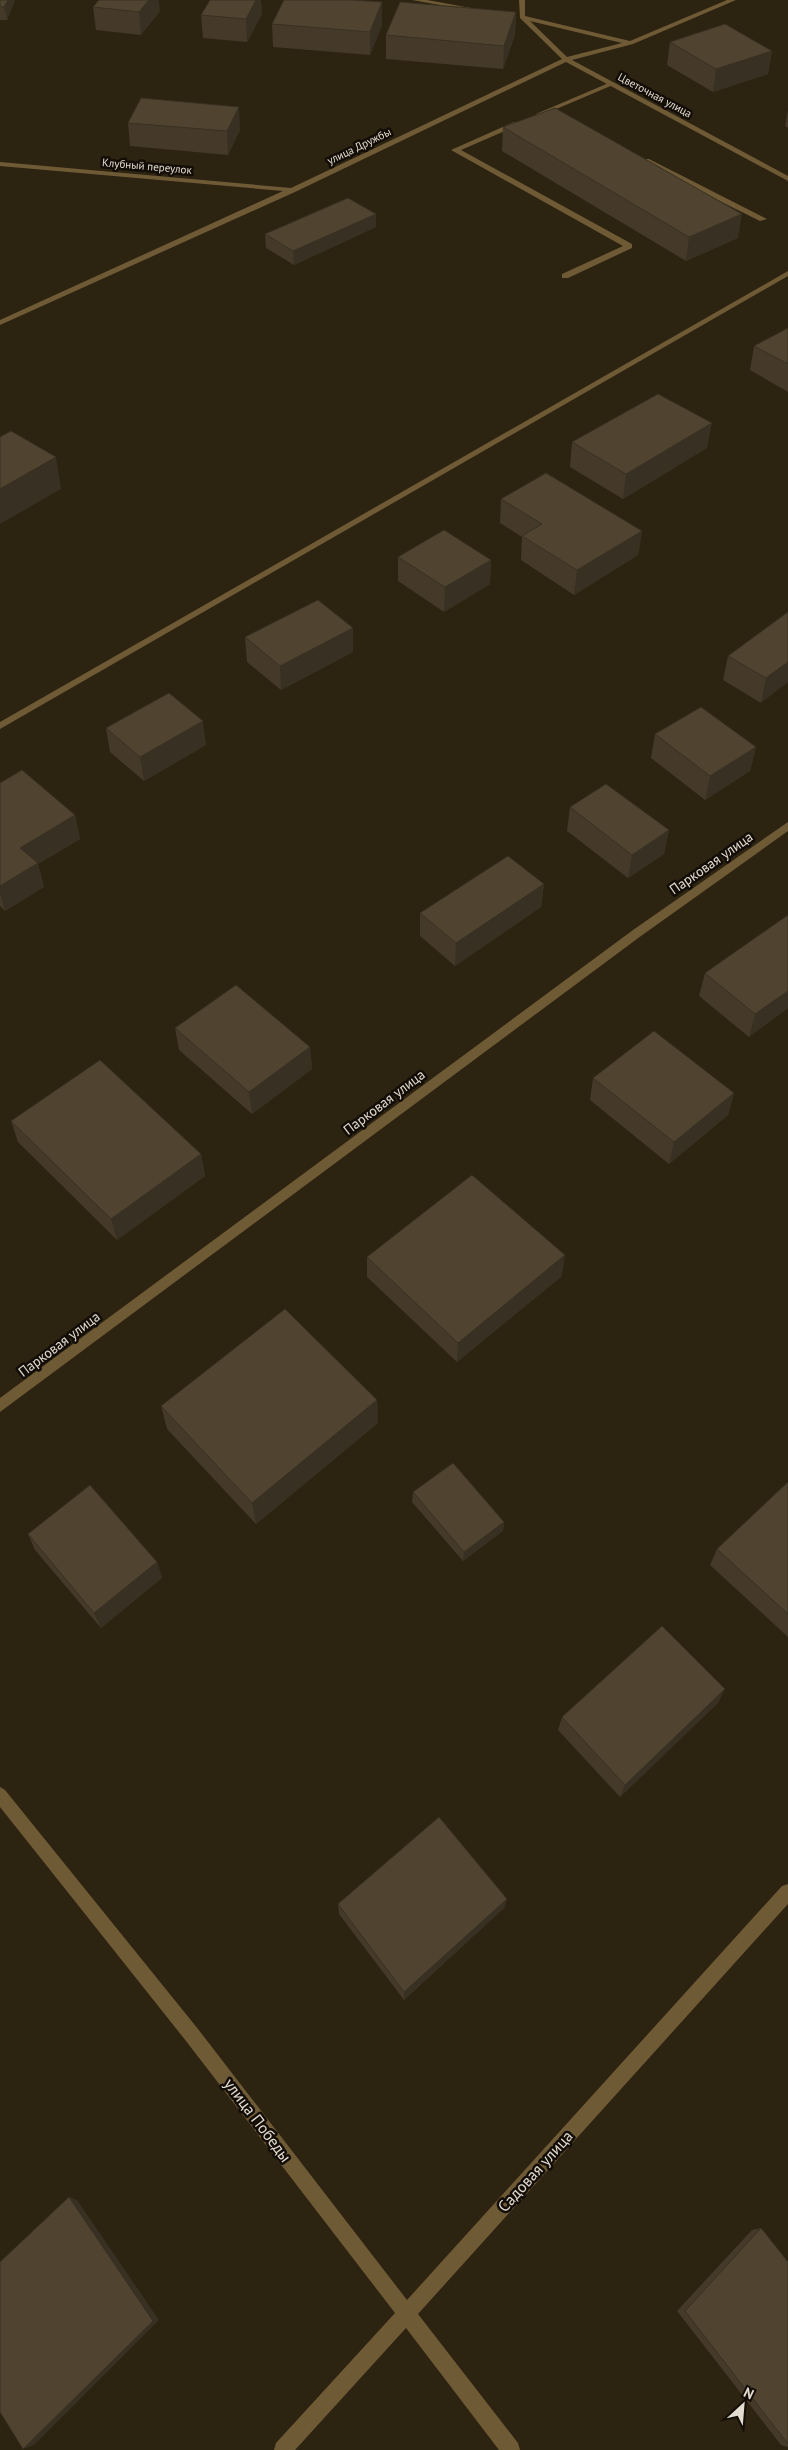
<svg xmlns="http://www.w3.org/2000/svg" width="788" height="2450" viewBox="0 0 788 2450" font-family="'PT Sans',sans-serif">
<rect width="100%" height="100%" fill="#2d2311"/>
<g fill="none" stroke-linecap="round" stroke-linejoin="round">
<!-- lane -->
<path fill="#6f5a36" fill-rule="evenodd" d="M611,82L613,83V85L542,115L536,114Z
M514,122L521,124L461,150L632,244V248L568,278H562V274L623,246L451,150Z
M643,159H649L767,219L760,221L643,163Z"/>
<!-- street -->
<path fill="#6f5a36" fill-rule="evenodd" d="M412,0H427L482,10L479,12Z
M519,0H525V16L630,41L727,0H736L633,44L572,60L788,176V181L566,62L295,192L0,325V320L283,191L0,166V162L291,188L562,59L520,18ZM530,21L622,43L567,57Z
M788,271V276L0,729V722Z
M788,822V831L641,936L0,1412V1398L633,930Z
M0,1787L5,1790L198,2029L407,2300L782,1886L788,1884V1904L418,2314L518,2443L520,2450H499L406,2328L295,2450H274L276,2443L395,2313L186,2041L0,1807Z"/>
</g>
<!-- wall -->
<path fill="#453a2a" d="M0,0H15L7,20H0Z
M210,0H261L262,14L247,42L203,38L201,15Z
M93,7L160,11L141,35L96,30Z
M516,12L515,35L503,69L386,59V35Z
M272,24L382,25L370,55L273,47Z
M670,42L772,51L768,74L713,92L667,65Z
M788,110V128L785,126Z
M128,123L240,130L228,155L130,146Z
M503,127L738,238L686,261L502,151Z
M376,214V227L294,265L266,248L265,234Z
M788,328V392L750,370L754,346Z
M572,442L707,448L623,499L570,467Z
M501,499L642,531L638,555L574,595L521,560L522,537L500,523Z
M398,557L491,560L490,584L444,612L398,581Z
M788,612L761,703L723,680L728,656Z
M245,637L353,652L281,690L247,662Z
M106,728L206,745L144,781L110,752Z
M655,734L756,747L750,771L705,800L651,758Z
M0,783L75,815L80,839L38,864L44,887L5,911L0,906Z
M570,807L669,830L664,854L628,878L567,831Z
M544,884L541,907L455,966L420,936V913Z
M788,915V1008L749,1037L699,996L705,973Z
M175,1028L310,1047L312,1069L252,1114L179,1050Z
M593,1078L734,1093L728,1115L669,1164L590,1100Z
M11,1121L201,1154L205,1176L117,1240L18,1142Z
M367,1257L562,1276L457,1362L367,1277Z
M377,1400L378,1423L256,1524L167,1429L161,1406Z
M788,1482V1637L710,1565L717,1549Z
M413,1492L504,1522L503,1531L463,1561L412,1502Z
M28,1534L157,1562L162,1578L101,1628L35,1550Z
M718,1703L620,1797L558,1730L562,1717Z
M507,1899L504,1908L404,2000L339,1914L338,1904Z
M761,2228L788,2262V2447L781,2445L677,2311L752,2230Z"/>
<!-- shaded-wall -->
<path fill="#383022" d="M8,0H15V1L7,20L4,7Z
M149,0H159L160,11L141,35L139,12Z
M256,0H261L262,14L247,42L246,19Z
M382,2V25L370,55V32Z
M516,12L515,35L503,69L504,46Z
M772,51L768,74L713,92L716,69Z
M239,107L240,130L228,155L227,131Z
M376,214V227L294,265L293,251Z
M742,214L738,238L686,261L689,237Z
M712,423L707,448L623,499L626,474Z
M56,457L61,489L0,524V489Z
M642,531L638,555L574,595L577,570Z
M491,560L490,584L444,612L445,587Z
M353,628V652L281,690L280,666Z
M788,662V682L761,703L766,678Z
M203,721L206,745L144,781L140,757Z
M756,747L750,771L705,800L710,776Z
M75,815L80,839L38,864L44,887L5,911L0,893V886L20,848Z
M669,830L664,854L628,878L632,855Z
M544,884L541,907L455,966L456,943Z
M788,991V1008L749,1037L755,1014Z
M310,1047L312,1069L252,1114L249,1092Z
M734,1093L728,1115L669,1164L674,1142Z
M201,1154L205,1176L117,1240L111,1219Z
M565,1255L562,1276L457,1362L458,1343Z
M377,1400L378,1423L256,1524L252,1503Z
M504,1522L503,1531L463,1561L464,1552Z
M157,1562L162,1578L101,1628L94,1613Z
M725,1689L718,1703L620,1797L625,1785Z
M507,1899L504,1908L404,2000V1992Z
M69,2197L77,2200L159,2320L34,2445L23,2449Z"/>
<!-- building -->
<path fill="#504431" stroke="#383022" d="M0,0H8L4,7H0Z
M99,0H149L139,12L93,7Z
M210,0H256L246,19L201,15Z
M284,0H352L382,2L370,32L272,24Z
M400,2L516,12L504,46L386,35Z
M725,24L772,51L716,69L670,42Z
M141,98L239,107L227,131L128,123Z
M555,108L742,214L689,237L503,127Z
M348,198L376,214L293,251L265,234Z
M788,328V364L754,346Z
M658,394L712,423L626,474L572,442Z
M11,431L56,457L0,489V437Z
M546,473L642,531L577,570L522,536L542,524L501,499Z
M444,530L491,560L445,587L398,557Z
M318,600L353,628L280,666L245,637Z
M788,612V662L766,678L728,656Z
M169,693L203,721L140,757L106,728Z
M701,707L756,747L710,776L655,734Z
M22,770L75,815L20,848L38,863L0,886V783Z
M606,784L669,830L632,855L570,807Z
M508,856L544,884L456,943L420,913Z
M788,915V991L755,1014L705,973Z
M236,985L310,1047L249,1092L175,1028Z
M654,1031L734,1093L674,1142L593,1078Z
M100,1060L201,1154L111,1219L11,1121Z
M472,1175L565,1255L458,1343L367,1257Z
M285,1309L377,1400L252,1503L161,1406Z
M453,1463L504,1522L464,1552L413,1492Z
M788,1482V1614L717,1549Z
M90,1485L157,1562L94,1613L28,1534Z
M662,1626L725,1689L625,1785L562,1717Z
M439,1817L507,1899L404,1992L338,1904Z
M69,2197L153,2321L23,2449L0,2412V2262Z
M761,2228L788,2262V2444L685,2311Z"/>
<g text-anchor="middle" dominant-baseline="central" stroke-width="5" stroke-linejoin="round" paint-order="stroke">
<!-- far-street labels -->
<g font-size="11" fill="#e3dcd1" stroke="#120d06">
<text transform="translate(655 95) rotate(28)">Цветочная улица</text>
<text transform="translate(359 146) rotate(-26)">улица Дружбы</text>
<text transform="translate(147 166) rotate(5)">Клубный переулок</text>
</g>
<!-- street labels -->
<g font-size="14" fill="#e3dcd1" stroke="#120d06">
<text transform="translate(711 863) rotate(-35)">Парковая улица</text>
<text transform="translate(384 1102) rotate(-37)">Парковая улица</text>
<text transform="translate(59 1344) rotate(-37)">Парковая улица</text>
</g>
<!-- near-street labels -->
<g font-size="16" fill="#e3dcd1" stroke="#120d06">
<text transform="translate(258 2120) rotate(53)">улица Победы</text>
<text transform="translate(535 2171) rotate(-48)">Садовая улица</text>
</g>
</g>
<!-- north arrow -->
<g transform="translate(743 2405) rotate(26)" stroke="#120d06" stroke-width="4" paint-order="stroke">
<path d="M0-4L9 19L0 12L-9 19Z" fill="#e3dcd1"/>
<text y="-8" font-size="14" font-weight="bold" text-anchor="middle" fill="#e3dcd1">N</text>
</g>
</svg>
